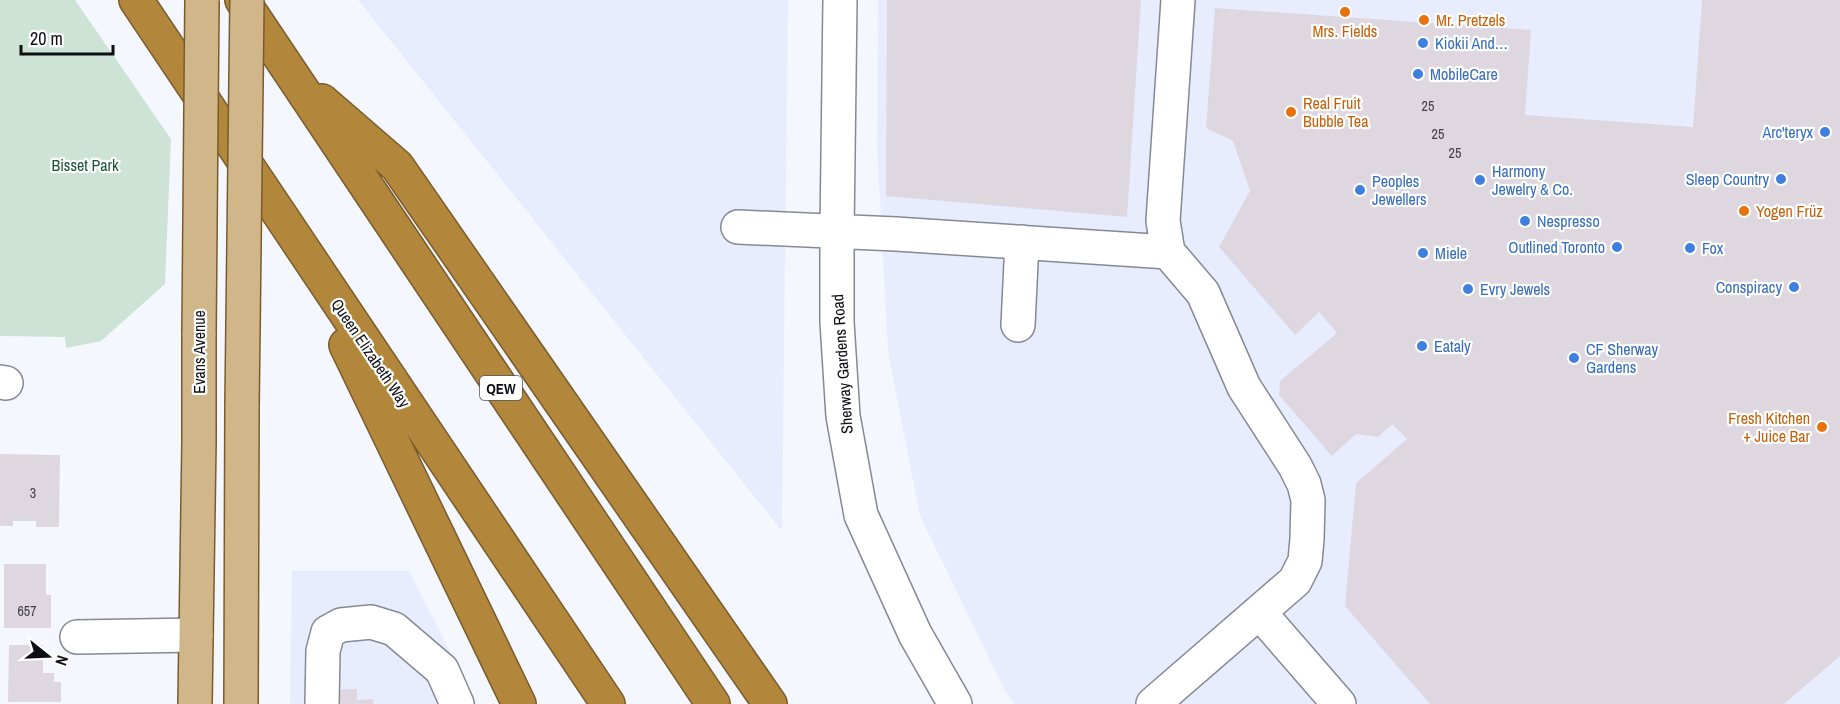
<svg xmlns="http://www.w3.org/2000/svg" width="1840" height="704" viewBox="0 0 1840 704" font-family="'Archivo Narrow',sans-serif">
<rect width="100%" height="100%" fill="#f5f7fe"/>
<!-- built -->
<path fill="#e7edff" d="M358,0H788L782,531Z
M878,0H1840V704H1014L1004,689L920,516L888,352L877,145Z
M292,571H409L477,704H290Z"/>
<!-- green -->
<path fill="#cde3d5" d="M0,0H75L171,139L165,284L101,341L66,348L65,337L0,336Z"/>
<!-- building -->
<path fill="#ded7e0" d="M887,0H1141L1127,217L886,196Z
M1702,0H1840V656L1784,704H1430L1345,606L1356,483L1407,439L1392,424L1378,437L1356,434L1332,456L1279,395L1280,381L1337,333L1319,312L1295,335L1219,247L1250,191L1233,141L1206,128L1215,8L1531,30L1525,115L1693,127Z
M0,454L60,455L59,527H36V521H13V526H0Z
M4,564H46V595H51V628H4Z
M9,645H43V673H54V682H61V702H8Z
M357,689V700L373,699V704H329L328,690Z"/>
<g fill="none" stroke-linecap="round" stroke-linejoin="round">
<defs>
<path id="minor" d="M840,0L837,232V322L843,416L861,515L915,634L955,704
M738,227L896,234L1168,252
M1018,325L1022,242
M0,382L6,383
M1260,613L1339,704
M77,637L196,635
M322,704L323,651L328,632L341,625L371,622L394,629L442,670L457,704
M1153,704L1295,581L1305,561L1307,539L1308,500L1304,484L1295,466L1244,387L1203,293L1168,252L1163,221L1178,0"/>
<path id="major" d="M195,704L199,441V333
M241,704L242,406"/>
<path id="highway" d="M136,0L608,704
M242,0L713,704
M322,101L397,166L770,704
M346,345L519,704"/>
</defs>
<!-- minor casing -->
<use href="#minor" stroke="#868993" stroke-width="36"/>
<!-- major casing -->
<use href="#major" stroke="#795c2d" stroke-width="36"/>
<!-- highway casing -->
<use href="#highway" stroke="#795c2d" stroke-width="36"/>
<!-- minor -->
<use href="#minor" stroke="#fff" stroke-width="33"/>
<!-- major -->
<use href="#major" stroke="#d1b689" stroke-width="33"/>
<!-- highway -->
<use href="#highway" stroke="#b2863b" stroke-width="33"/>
<defs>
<path id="major-bridge" d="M199,333L202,0
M242,406L247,0"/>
</defs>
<!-- major-bridge casing -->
<use href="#major-bridge" stroke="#795c2d" stroke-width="36" stroke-linecap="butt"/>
<!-- major-bridge -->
<use href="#major-bridge" stroke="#d1b689" stroke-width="33"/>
</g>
<!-- markers -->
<g fill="#e8710a" stroke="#fff" stroke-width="2">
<circle cx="1345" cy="12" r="6"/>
<circle cx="1424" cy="20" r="6"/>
<circle cx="1291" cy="112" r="6"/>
<circle cx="1744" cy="211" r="6"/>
<circle cx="1822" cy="427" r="6"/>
</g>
<g fill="#3f7fe0" stroke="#fff" stroke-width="2">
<circle cx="1423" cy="43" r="6"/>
<circle cx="1418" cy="74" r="6"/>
<circle cx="1825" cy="132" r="6"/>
<circle cx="1781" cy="179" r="6"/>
<circle cx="1480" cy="180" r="6"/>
<circle cx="1360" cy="190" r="6"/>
<circle cx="1525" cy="221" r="6"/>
<circle cx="1617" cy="247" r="6"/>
<circle cx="1690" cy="248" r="6"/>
<circle cx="1423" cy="253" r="6"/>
<circle cx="1794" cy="287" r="6"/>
<circle cx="1468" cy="289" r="6"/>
<circle cx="1422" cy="346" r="6"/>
<circle cx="1574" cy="358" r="6"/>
</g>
<g text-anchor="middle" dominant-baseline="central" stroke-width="4.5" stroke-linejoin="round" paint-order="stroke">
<!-- number labels -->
<g font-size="14" fill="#424146">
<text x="1428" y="106">25</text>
<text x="1438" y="134">25</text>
<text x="1455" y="153">25</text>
<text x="33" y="493">3</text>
<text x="27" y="611">657</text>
</g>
<!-- shield labels -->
<rect fill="#fff" stroke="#56575a" stroke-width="1.5" x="480" y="376" width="42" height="24" rx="4.5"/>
<g font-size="15" font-weight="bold" fill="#0e0f13">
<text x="501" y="388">QEW</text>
</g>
<!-- food labels -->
<g font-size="16" fill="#c56008" stroke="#fff" text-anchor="start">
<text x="1436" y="20">Mr. Pretzels</text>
<text x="1345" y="31" text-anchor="middle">Mrs. Fields</text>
<text x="1303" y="103">Real Fruit<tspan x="1303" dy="18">Bubble Tea</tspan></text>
<text x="1756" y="211">Yogen Früz</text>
<text x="1810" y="418" text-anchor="end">Fresh Kitchen<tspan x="1810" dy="18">+ Juice Bar</tspan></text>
</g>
<!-- shop labels -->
<g font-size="16" fill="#366cbe" stroke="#fff" text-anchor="start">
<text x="1435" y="43">Kiokii And…</text>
<text x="1430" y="74">MobileCare</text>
<text x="1813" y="132" text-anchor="end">Arc'teryx</text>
<text x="1492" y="171">Harmony<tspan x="1492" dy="18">Jewelry &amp; Co.</tspan></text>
<text x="1769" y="179" text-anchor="end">Sleep Country</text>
<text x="1372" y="181">Peoples<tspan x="1372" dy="18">Jewellers</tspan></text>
<text x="1537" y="221">Nespresso</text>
<text x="1605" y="247" text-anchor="end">Outlined Toronto</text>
<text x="1702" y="248">Fox</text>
<text x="1435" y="253">Miele</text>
<text x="1782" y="287" text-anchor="end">Conspiracy</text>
<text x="1480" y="289">Evry Jewels</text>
<text x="1434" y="346">Eataly</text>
<text x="1586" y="349">CF Sherway<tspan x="1586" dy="18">Gardens</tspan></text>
</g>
<!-- park labels -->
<g font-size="16" fill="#1a5237" stroke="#fff">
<text x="85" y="165">Bisset Park</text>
</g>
<!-- street labels -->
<g font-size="16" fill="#0e0f13" stroke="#fff">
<text transform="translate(199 352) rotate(-90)">Evans Avenue</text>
<text transform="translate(371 353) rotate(56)">Queen Elizabeth Way</text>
<text transform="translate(842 364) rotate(-94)">Sherway Gardens Road</text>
</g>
</g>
<!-- north arrow -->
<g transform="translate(48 656) rotate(108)" stroke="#ffffff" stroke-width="4.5" paint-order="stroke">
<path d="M0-4.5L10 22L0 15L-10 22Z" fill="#0e0f13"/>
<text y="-9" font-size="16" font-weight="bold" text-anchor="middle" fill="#0e0f13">N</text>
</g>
<!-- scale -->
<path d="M21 45v9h92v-9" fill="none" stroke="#0e0f13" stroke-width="3"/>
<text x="30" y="45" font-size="18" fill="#0e0f13" stroke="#ffffff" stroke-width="4.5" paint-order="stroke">20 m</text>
</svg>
